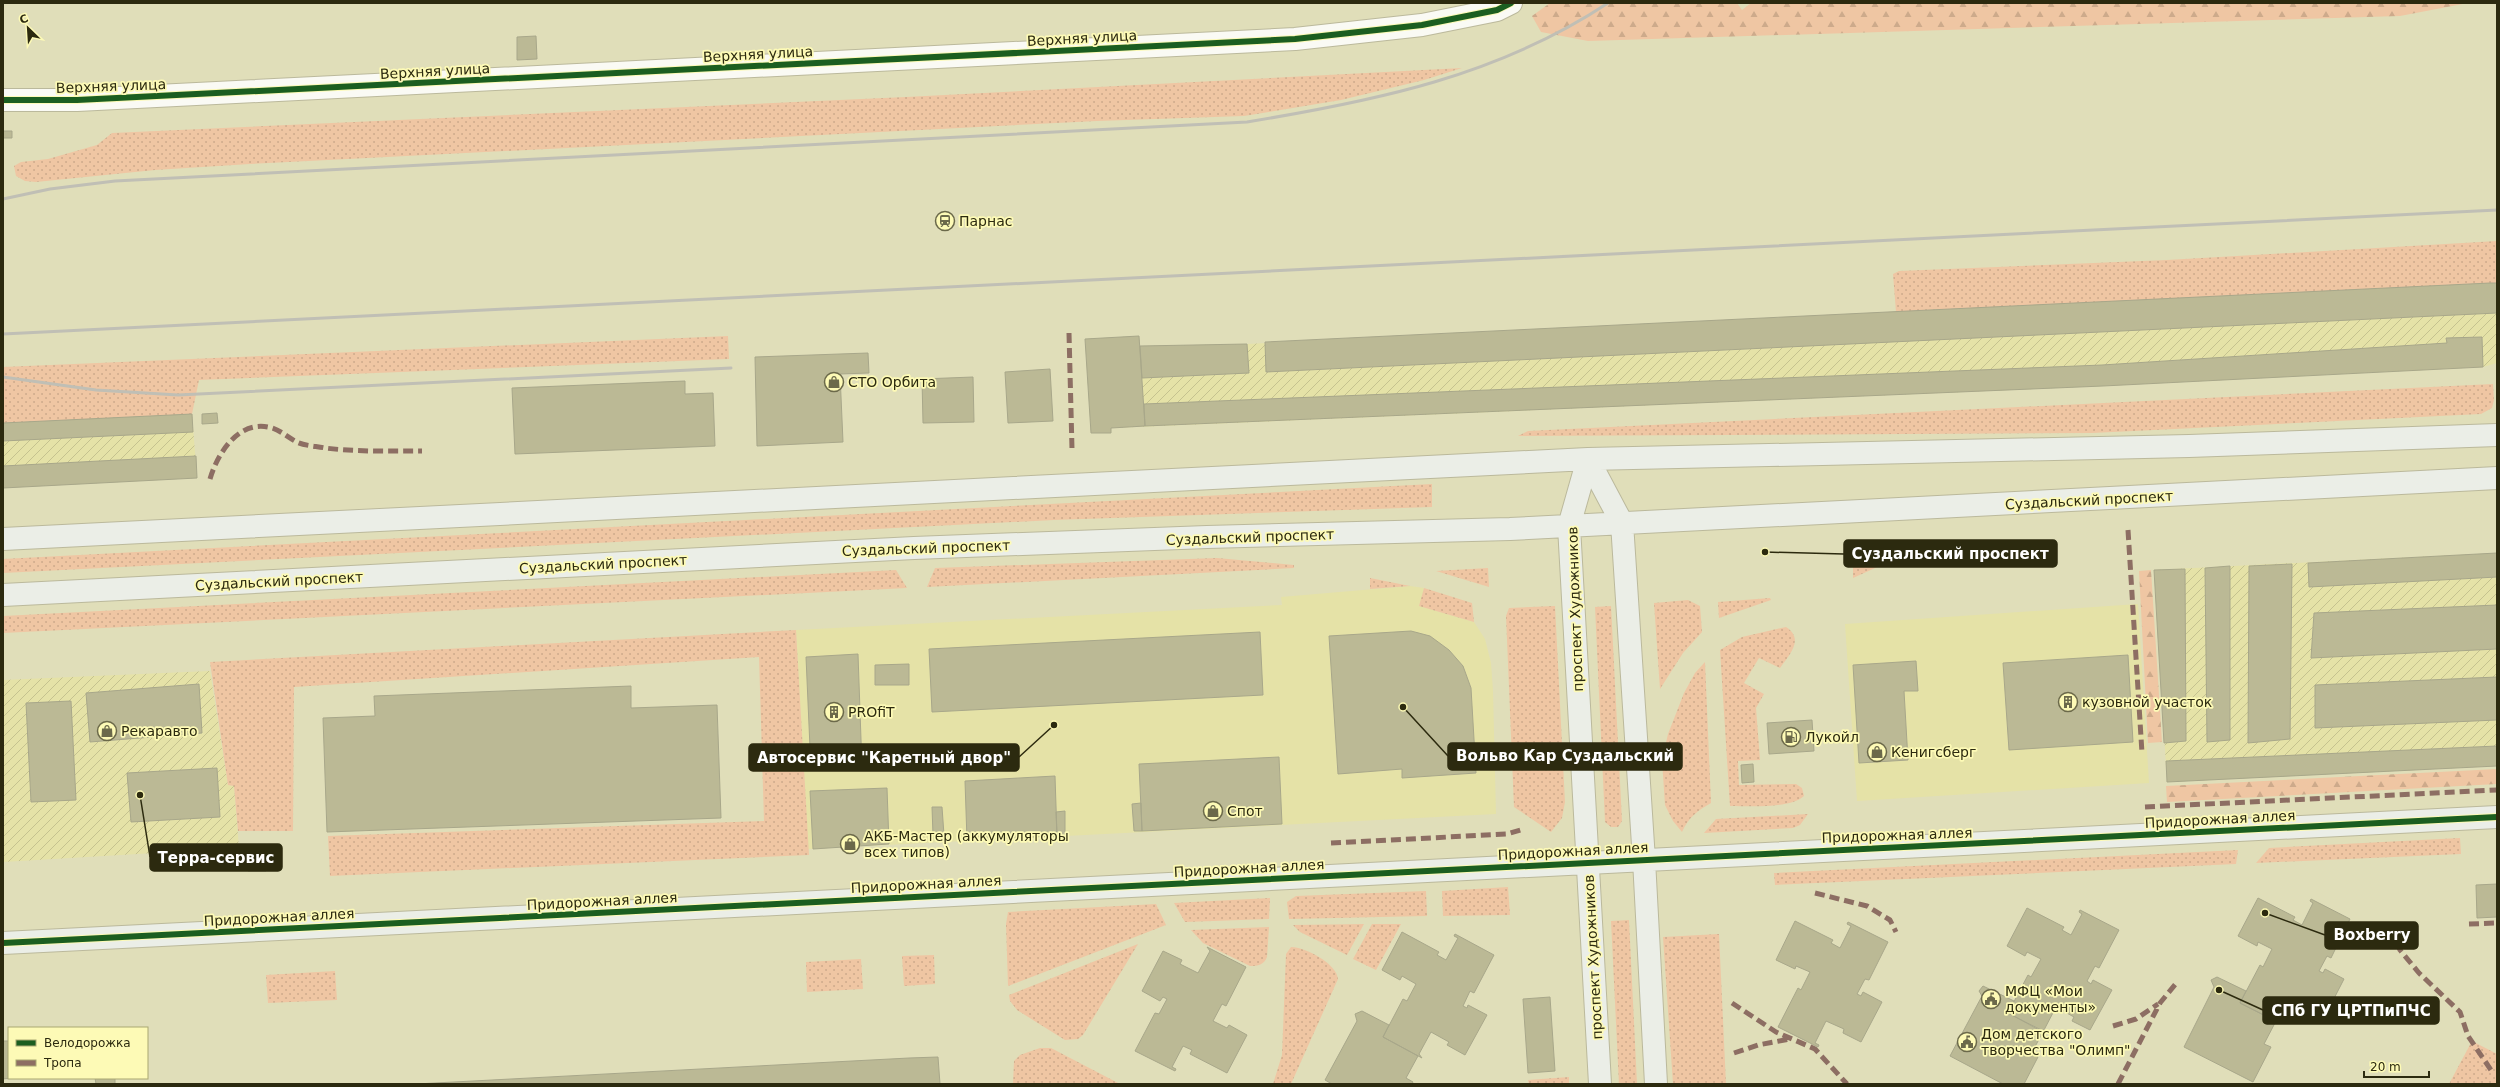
<svg xmlns="http://www.w3.org/2000/svg" width="2500" height="1087" viewBox="0 0 2500 1087" font-family="'DejaVu Sans',sans-serif">
<defs>
<pattern id="industrial-furrows" width="10" height="10" patternUnits="userSpaceOnUse"><rect width="10" height="10" fill="#e5e2a7"/><path d="M-1 1l2-2M0 10L10 0M9 11l2-2" fill="none" stroke="#c5c28f"/></pattern>
<pattern id="grass-dots" width="8" height="8" patternUnits="userSpaceOnUse"><rect width="8" height="8" fill="#efc6a3"/><path d="M2 2h.1M6 6h.1" fill="none" stroke="#cdaa8b" stroke-width="1.8" stroke-linecap="round"/></pattern>
<pattern id="forest-firs" width="22" height="20" patternUnits="userSpaceOnUse"><rect width="22" height="20" fill="#efc6a3"/><path d="M5 1l3.5 6h-7zM16 11l3.5 6h-7z" fill="#cdaa8b"/></pattern>
</defs>
<rect width="100%" height="100%" fill="#e0deb9"/>
<!-- built -->
<path fill="#e5e2a7" d="M1410,586L1424,588L1420,606L1474,622L1485,639L1491,663L1493,691L1496,814L808,849L796,630L1282,605L1281,597Z
M2138,604L2149,783L1857,801L1845,624Z"/>
<!-- industrial -->
<path fill="url(#industrial-furrows)" d="M2497,283V363L2483,367L2103,386L1111,428V433H1091L1085,339L1139,336L1140,346L1247,344Z
M192,414L197,478L3,488V423Z
M2497,553V766L2167,782L2154,570Z
M210,671L228,785L234,786L239,848L3,862V680Z"/>
<!-- grass -->
<path fill="url(#grass-dots)" d="M1462,68L1424,80L1341,100L1244,116L1097,121L250,164L155,170L36,182L25,181L16,176L14,166L21,162L48,159L97,145L112,133L906,97Z
M2497,241V283L1896,312L1893,274L1899,271L2167,260Z
M728,336L729,359L199,380L192,414L3,423V367Z
M2493,384L2494,400L2492,408L2481,414L2092,433L1518,436L1528,431Z
M1432,484V507L1054,520L3,573V559Z
M1894,550L1895,559L1853,578V557Z
M1217,558L1294,565V568L927,587L935,568Z
M1488,568L1489,587L1436,571Z
M896,570L907,588L3,633V616Z
M1370,578L1410,586L1370,589Z
M1424,588L1472,603L1474,622L1419,606Z
M1770,598L1771,600L1719,618L1718,602Z
M1688,600L1700,606L1702,632L1683,653L1660,689L1654,603Z
M1555,606L1565,802L1562,818L1551,832L1514,807L1506,616L1509,608Z
M1611,606L1622,821L1618,827H1611L1605,822L1595,607Z
M1786,627C1805,639 1789,655 1780,668L1759,658L1744,683L1764,694L1756,708L1760,760L1738,761L1739,785L1796,784L1802,788L1804,796C1790,809 1750,806 1730,806L1720,650L1742,637Z
M796,630L809,855L330,876L328,836L764,821L759,657L294,687L293,831H238L234,786L228,785L210,662Z
M1705,662L1711,803C1697,811 1689,817 1682,832L1673,821L1665,805L1662,760L1668,734L1684,693L1695,673Z
M1808,814L1800,825L1793,828L1704,833L1716,819Z
M2460,838L2461,854L2256,863L2269,848Z
M2238,850L2236,864L1775,885L1774,873Z
M1508,887L1510,915L1443,916L1442,891Z
M1426,891L1427,916L1289,919L1287,902L1296,896Z
M1270,898L1269,919L1185,922L1174,903Z
M1156,904L1166,925L1008,986L1006,924L1008,912Z
M1629,920L1637,1084H1619L1611,921Z
M1364,924L1347,955L1300,932L1293,925Z
M1372,924H1401L1376,970L1353,959Z
M1269,927L1267,957C1264,965 1258,966 1250,966L1203,943L1191,930Z
M1719,934L1726,1084H1673L1663,937Z
M1138,944L1083,1035L1078,1039L1065,1040L1017,1010L1010,1001L1009,995Z
M1291,947C1306,947 1337,964 1338,979L1291,1084H1273L1282,1055L1286,954Z
M934,955L935,984L904,986L902,956Z
M861,959L863,989L807,992L806,962Z
M335,971L337,1000L268,1003L266,975Z
M2472,1041L2497,1054V1084H2449Z
M1040,1048H1051L1120,1084H1013L1014,1061L1020,1055Z
M1569,1077V1084H1529L1528,1080Z"/>
<!-- forest -->
<path fill="url(#forest-firs)" d="M1550,3H1737L1742,10L1751,3H2468L2400,16L1588,41L1541,32L1532,16Z
M2151,570L2162,742L2148,743L2139,571Z
M2497,769V784L2167,802L2166,786Z"/>
<!-- building -->
<path fill="#bbb995" stroke="#a8a78a" d="M536,36L537,59L517,60V37Z
M3,131H12V138H3Z
M2490,283H2497V313L1266,372L1265,342Z
M1139,336L1145,426L1111,428V433H1091L1085,339Z
M2482,337L2483,367L2103,386L1145,426L1144,404L2102,365L2447,343L2446,338Z
M1247,344L1249,373L1142,378L1140,346Z
M868,353L869,373L840,374L843,442L757,446L755,357Z
M1050,369L1053,421L1008,423L1005,372Z
M973,377L974,422L923,423L922,379Z
M685,381V394L713,393L715,446L515,454L512,388Z
M217,413L218,423L202,424V414Z
M192,414L193,432L3,441V423Z
M196,456L197,478L3,488V466Z
M2497,553V577L2309,587L2308,563Z
M2292,564L2290,739L2248,743L2249,566Z
M2230,566V740L2207,742L2205,568Z
M2185,569L2186,741L2164,743L2154,570Z
M2497,605V649L2311,658L2314,613Z
M1411,631L1430,636L1449,650L1463,666L1471,688L1476,773L1402,778V769L1338,774L1329,636Z
M1260,632L1263,695L932,712L929,649Z
M858,654L862,768L811,770L806,657Z
M2128,655L2133,742L2009,750L2003,663Z
M1916,661L1918,691H1904L1908,760L1859,763L1853,665Z
M909,664V685H875V665Z
M2497,677V720L2315,728V685Z
M199,684L202,733L90,742L86,693Z
M631,686V708L717,705L721,818L327,832L323,718L375,716L374,696Z
M71,701L76,800L31,802L26,703Z
M1812,720L1814,751L1769,754L1767,723Z
M2497,746V766L2167,782L2166,761Z
M1279,757L1282,824L1142,831L1139,764Z
M1753,764L1754,782L1742,783L1741,765Z
M217,768L220,817L131,822L127,773Z
M1055,776L1057,836L967,840L965,781Z
M887,788L889,844L813,849L810,791Z
M1141,803L1142,831H1134L1132,804Z
M932,807H942L944,835H933Z
M1065,811V835L1057,836L1056,812Z
M265,851L266,871H248L247,852Z
M2497,884V917L2477,918L2476,885Z
M2258,898L2295,917L2293,920L2302,925L2313,903L2310,901L2311,899L2350,919L2331,958L2327,956L2319,971L2323,973L2325,969L2344,979L2323,1020L2304,1010L2306,1006L2288,997L2276,1020L2279,1023L2240,1003L2260,965L2263,967L2272,949L2258,942L2257,946L2238,936Z
M2027,908L2064,927L2062,930L2071,935L2082,914L2079,912L2080,910L2119,930L2099,968L2095,966L2087,981L2091,984L2093,980L2112,990L2090,1030L2072,1021L2074,1017L2056,1007L2044,1030L2048,1032L2047,1033L2008,1013L2028,975L2031,977L2041,959L2027,952L2025,956L2007,946Z
M1795,921L1833,940L1831,943L1840,948L1851,926L1847,924L1848,922L1888,942L1869,980L1865,979L1857,994L1861,996L1863,992L1882,1002L1861,1042L1843,1033L1844,1029L1826,1021L1815,1043L1819,1045L1818,1047L1778,1027L1798,988L1801,990L1810,972L1796,966L1795,969L1776,960Z
M1402,932L1439,952L1437,955L1446,960L1458,938L1454,936L1455,934L1494,955L1474,993L1470,991L1463,1006L1467,1008L1468,1005L1487,1015L1465,1055L1447,1045L1449,1042L1431,1032L1419,1054L1422,1058L1383,1037L1403,999L1407,1001L1416,984L1402,976L1400,980L1382,970Z
M1207,947L1246,967L1226,1006L1222,1004L1213,1021L1227,1028L1229,1025L1247,1035L1227,1073L1190,1054L1192,1050L1183,1046L1172,1067L1176,1069L1175,1071L1135,1051L1155,1013L1159,1014L1167,999L1163,997L1160,1001L1142,991L1163,951L1182,960L1180,964L1198,973L1210,951Z
M2217,977L2246,991L2240,1003L2276,1021L2264,1044L2271,1047L2253,1082L2184,1047L2214,987L2211,980Z
M1983,986L2014,1001L2008,1013L2043,1032L2031,1054L2038,1057L2024,1084H2003L1950,1056L1982,996L1979,991Z
M1550,997L1555,1071L1528,1073L1523,999Z
M1362,1011L1389,1025L1383,1037L1418,1056L1406,1078L1413,1082L1412,1084H1332L1325,1080L1357,1021L1355,1014Z
M3,1041H9V1078H12L3,1079Z
M938,1057L940,1084H416L909,1058Z
M95,1078H115V1084H96Z"/>
<g fill="none" stroke-linecap="round" stroke-linejoin="round">
<defs>
<path id="street" d="M3,100H77L1295,39L1422,25L1497,10L1511,3"/>
<path id="secondary" d="M1588,459L1622,523L1644,860L1656,1084
M1588,459L1569,526L1600,1084
M3,539L1588,459L2189,446L2497,435
M3,595L914,548L1207,537L1510,529L2497,478
M3,943L2497,817"/>
</defs>
<!-- street casing -->
<use href="#street" stroke="#bbb99c" stroke-width="24"/>
<!-- secondary casing -->
<use href="#secondary" stroke="#bbb99c" stroke-width="24"/>
<!-- street -->
<use href="#street" stroke="#fafaf4" stroke-width="22"/>
<!-- secondary -->
<use href="#secondary" stroke="#ebeee7" stroke-width="22"/>
<!-- rail -->
<path stroke="#c0bfb5" stroke-width="3" d="M3,199L50,189L115,181L1247,122C1375,101 1498,76 1608,3
M3,334L2497,210
M3,377L96,390L178,395L731,368"/>
<!-- quiet -->
<path stroke="#8d6e63" stroke-width="5" stroke-dasharray="10 5" stroke-linecap="butt" d="M1069,333L1072,449
M210,479C217,455 237,421 268,427C279,429 286,436 295,441C303,446 316,446 325,448C357,452 390,451 422,451
M2128,530L2142,753
M2145,807L2497,790
M1331,843L1507,834L1524,829
M1815,893L1867,906L1890,920L1896,932
M2469,924L2497,923
M2392,929L2400,950L2419,973L2460,1012L2468,1036L2491,1070
M1732,1003L1776,1032L1815,1049L1847,1084
M2113,1026L2136,1019L2158,1004
M1734,1053L1758,1045L1790,1039
M2118,1084L2160,1003L2178,981"/>
<defs>
<path id="cycleway" d="M3,100H77L1295,39L1422,25L1497,10L1511,3
M3,943L2497,817"/>
</defs>
<!-- cycleway casing -->
<use href="#cycleway" stroke="#fdfab6" stroke-width="8"/>
<!-- cycleway -->
<use href="#cycleway" stroke="#1b5e20" stroke-width="6"/>
</g>
<!-- icons -->
<defs>
<symbol id="station-ring" viewBox="-11 -11 22 22"><circle r="9.5" fill="#fdfab6" stroke="#6b694a" stroke-width="1.5"/><path d="M-3-6H3Q5-6 5-4V2Q5 4 3 4L4.5 6H3L1.5 4h-3L-3 6H-4.5L-3 4Q-5 4-5 2V-4Q-5-6-3-6ZM-3.5-4v3h7v-3ZM-3.5 1v1.5H-2V1ZM2 1v1.5H3.5V1Z" fill="#6b694a"/></symbol>
<symbol id="shop-ring" viewBox="-11 -11 22 22"><circle r="9.5" fill="#fdfab6" stroke="#6b694a" stroke-width="1.5"/><path d="M-5-2.5h2.3a2.7 3.5 0 0 1 5.4 0H5L5.5 6h-11ZM-1.5-2.5h3a1.5 2.3 0 0 0-3 0Z" fill="#6b694a"/></symbol>
<symbol id="building-ring" viewBox="-11 -11 22 22"><circle r="9.5" fill="#fdfab6" stroke="#6b694a" stroke-width="1.5"/><path d="M-4-6H4V6H1V3H-1V6H-4ZM-2.5-4.3h1.7v1.8h-1.7ZM.8-4.3h1.7v1.8H.8ZM-2.5-1h1.7V.8h-1.7ZM.8-1h1.7V.8H.8Z" fill="#6b694a"/></symbol>
<symbol id="fuel-ring" viewBox="-11 -11 22 22"><circle r="9.5" fill="#fdfab6" stroke="#6b694a" stroke-width="1.5"/><path d="M-5.5-6h7V0h2V4h1.3V-2.5L3-4.5l.8-.8L6-3V5H2.5V1h-1V6h-7ZM-4.2-4.7v3.2H.2V-4.7Z" fill="#6b694a"/></symbol>
<symbol id="civic-ring" viewBox="-11 -11 22 22"><circle r="9.5" fill="#fdfab6" stroke="#6b694a" stroke-width="1.5"/><path d="M-.6-6.5H3V-4.5H.6V-3L4-1V1h2V6H-6V1h2V-1L-.6-3ZM-1.2 2.5V6h2.4V2.5Z" fill="#6b694a"/></symbol>
</defs>
<g fill-rule="evenodd">
<use href="#station-ring" x="934" y="210" width="22" height="22"/>
<use href="#shop-ring" x="823" y="371" width="22" height="22"/>
<use href="#building-ring" x="2057" y="691" width="22" height="22"/>
<use href="#building-ring" x="823" y="701" width="22" height="22"/>
<use href="#shop-ring" x="96" y="720" width="22" height="22"/>
<use href="#fuel-ring" x="1780" y="726" width="22" height="22"/>
<use href="#shop-ring" x="1866" y="741" width="22" height="22"/>
<use href="#shop-ring" x="1202" y="800" width="22" height="22"/>
<use href="#shop-ring" x="839" y="833" width="22" height="22"/>
<use href="#civic-ring" x="1980" y="988" width="22" height="22"/>
<use href="#civic-ring" x="1956" y="1031" width="22" height="22"/>
</g>
<g text-anchor="middle" dominant-baseline="central" stroke-width="3.5" stroke-linejoin="round" paint-order="stroke">
<!-- street labels -->
<g font-size="14" fill="#2c2a0f" stroke="#fdfab6">
<text transform="translate(1082 38) rotate(-3)">Верхняя улица</text>
<text transform="translate(758 54) rotate(-3)">Верхняя улица</text>
<text transform="translate(435 71) rotate(-3)">Верхняя улица</text>
<text transform="translate(111 86) rotate(-2)">Верхняя улица</text>
<text transform="translate(2089 500) rotate(-3)">Суздальский проспект</text>
<text transform="translate(1250 537) rotate(-2)">Суздальский проспект</text>
<text transform="translate(926 548) rotate(-2)">Суздальский проспект</text>
<text transform="translate(603 564) rotate(-3)">Суздальский проспект</text>
<text transform="translate(279 581) rotate(-3)">Суздальский проспект</text>
<text transform="translate(1575 609) rotate(-92)">проспект Художников</text>
<text transform="translate(2220 819) rotate(-3)">Придорожная аллея</text>
<text transform="translate(1897 835) rotate(-2)">Придорожная аллея</text>
<text transform="translate(1573 851) rotate(-3)">Придорожная аллея</text>
<text transform="translate(1249 868) rotate(-3)">Придорожная аллея</text>
<text transform="translate(926 884) rotate(-3)">Придорожная аллея</text>
<text transform="translate(602 901) rotate(-3)">Придорожная аллея</text>
<text transform="translate(279 917) rotate(-3)">Придорожная аллея</text>
<text transform="translate(1593 957) rotate(-93)">проспект Художников</text>
</g>
<!-- poi labels -->
<g font-size="14" fill="#2c2a0f" stroke="#fdfab6" text-anchor="start">
<text x="959" y="221">Парнас</text>
<text x="848" y="382">СТО Орбита</text>
<text x="2082" y="702">кузовной участок</text>
<text x="848" y="712">PROfiT</text>
<text x="121" y="731">Рекаравто</text>
<text x="1805" y="737">Лукойл</text>
<text x="1891" y="752">Кенигсберг</text>
<text x="1227" y="811">Спот</text>
<text x="864" y="836">АКБ-Мастер (аккумуляторы<tspan x="864" dy="16">всех типов)</tspan></text>
<text x="2005" y="991">МФЦ «Мои<tspan x="2005" dy="16">документы»</tspan></text>
<text x="1981" y="1034">Дом детского<tspan x="1981" dy="16">творчества "Олимп"</tspan></text>
</g>
</g>
<!-- callouts -->
<path fill="none" stroke="#2c2a0f" stroke-width="1.5" d="M1765 552L1844 554M1403 707L1448 756M1054 725L1019 757M140 795L150 857M2265 913L2325 935M2219 990L2263 1010"/>
<g fill="#2c2a0f" stroke="#fdfab6" stroke-width="1.5">
<circle cx="1765" cy="552" r="4"/>
<circle cx="1403" cy="707" r="4"/>
<circle cx="1054" cy="725" r="4"/>
<circle cx="140" cy="795" r="4"/>
<circle cx="2265" cy="913" r="4"/>
<circle cx="2219" cy="990" r="4"/>
</g>
<g fill="#2c2a0f" stroke="#2c2a0f" stroke-width="1.5">
<rect x="1844" y="540" width="213" height="27" rx="4"/>
<rect x="1448" y="743" width="234" height="27" rx="4"/>
<rect x="749" y="744" width="270" height="27" rx="4"/>
<rect x="150" y="844" width="132" height="27" rx="4"/>
<rect x="2325" y="922" width="93" height="27" rx="4"/>
<rect x="2263" y="997" width="176" height="27" rx="4"/>
</g>
<g font-size="15" text-anchor="middle" font-weight="bold" fill="#fff">
<text x="1950" y="559">Суздальский проспект</text>
<text x="1565" y="761">Вольво Кар Суздальский</text>
<text x="884" y="763">Автосервис "Каретный двор"</text>
<text x="216" y="863">Терра-сервис</text>
<text x="2372" y="940">Boxberry</text>
<text x="2351" y="1016">СПб ГУ ЦРТПиПЧС</text>
</g>
<!-- border -->
<rect width="2500" height="1087" fill="none" stroke="#2c2a0f" stroke-width="8"/>
<!-- legend -->
<rect x="8" y="1027" width="140" height="52" fill="#fdfab6" stroke="#a9a773"/>
<rect x="16" y="1040" width="20" height="6" fill="#1b5e20" stroke="#a9a773"/>
<text x="44" y="1047" font-size="12" fill="#2c2a0f">Велодорожка</text>
<rect x="16" y="1060" width="20" height="6" fill="#8d6e63" stroke="#a9a773"/>
<text x="44" y="1067" font-size="12" fill="#2c2a0f">Тропа</text>
<!-- north arrow -->
<g transform="translate(28 28) rotate(335)" stroke="#fdfab6" stroke-width="3" paint-order="stroke">
<path d="M0-3L7 15L0 10L-7 15Z" fill="#2c2a0f"/>
<text y="-6" font-size="11" font-weight="bold" text-anchor="middle" fill="#2c2a0f">С</text>
</g>
<!-- scale -->
<path d="M2364 1071v6h65v-6" fill="none" stroke="#2c2a0f" stroke-width="2"/>
<text x="2370" y="1071" font-size="12" fill="#2c2a0f" stroke="#fdfab6" stroke-width="3" paint-order="stroke">20 m</text>
</svg>
